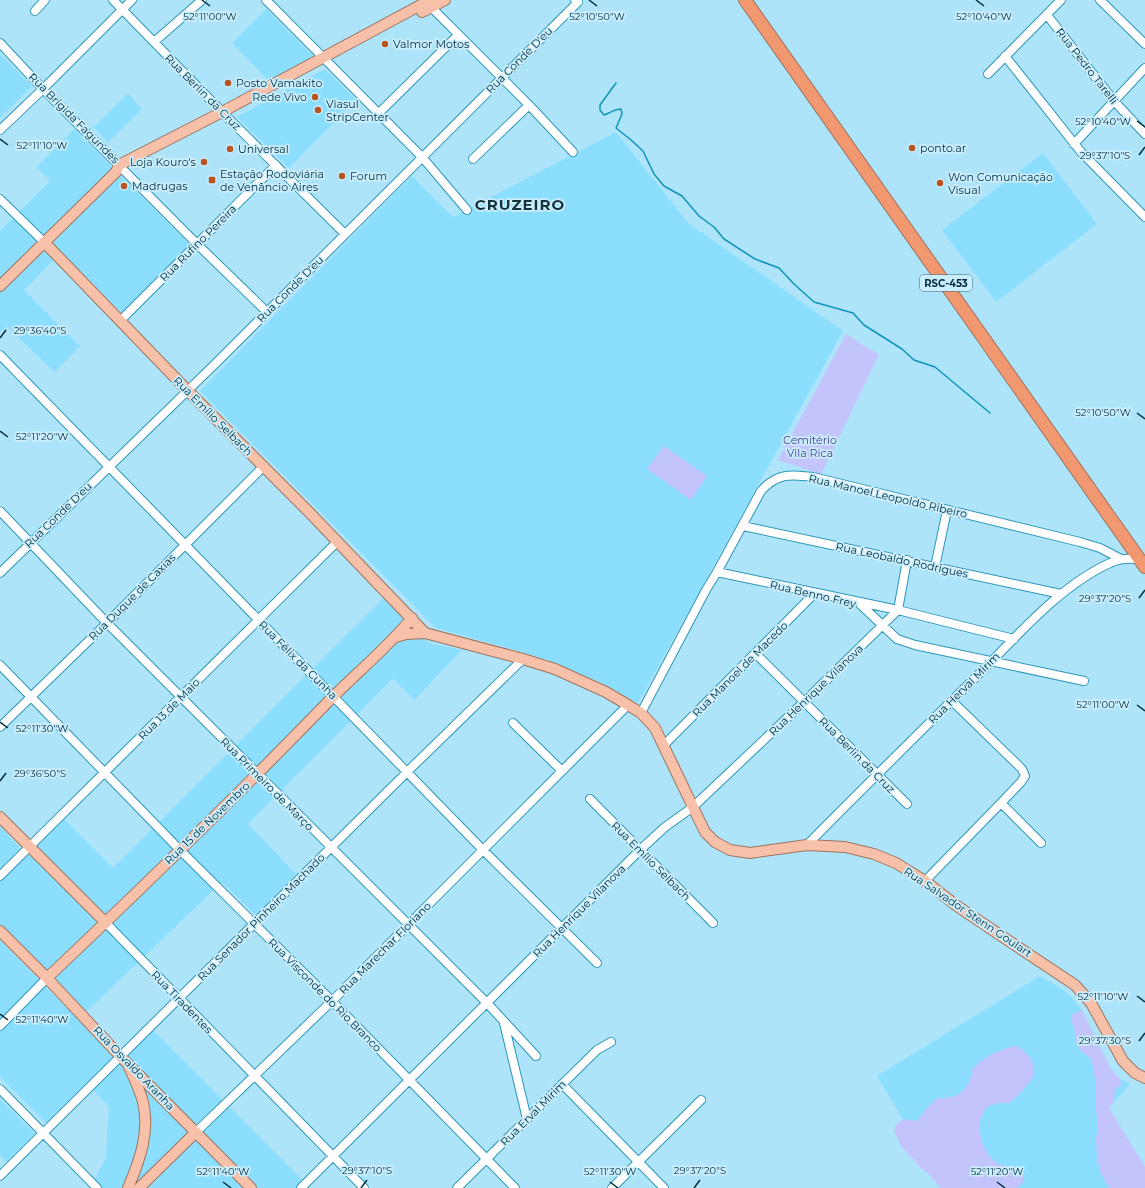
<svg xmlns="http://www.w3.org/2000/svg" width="1145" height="1188" viewBox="0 0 1145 1188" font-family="Montserrat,sans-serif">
<rect width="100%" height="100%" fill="#aee4fa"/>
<!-- built -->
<path fill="#8bdefe" d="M266,9L314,57L270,82L232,43Z
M0,54L32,86L0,118Z
M325,69L356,100L289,168L237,117Z
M128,94L142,109L108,142L94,127Z
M74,129L190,245L122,313L61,252L24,290L80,346L54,372L7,326L0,332V231L50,181L37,167Z
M616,132L688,223L843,331L638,703L602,683L548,660L513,649L436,628L200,391L412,176L453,217Z
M1043,153L1097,224L996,302L942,230Z
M384,598L429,643L462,650L414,700L393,678L248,824L296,874L255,915L222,882L86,1012L0,924V827L28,856L64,819L113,868Z
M0,941L114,1056L46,1123L0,1077Z
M1040,976L1062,989L1074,1000L1082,1010L1111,1069L1120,1079L1130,1084L1109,1108L1145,1167V1188H944L877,1076Z
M153,1030L310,1188H91L106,1157L109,1107L93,1090Z
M0,1099L35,1134L6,1162L0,1155Z"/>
<!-- green -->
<path fill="#c4c4fc" d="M846,334L879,355L821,474L778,460Z
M664,446L707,476L691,500L647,469Z
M1080,1010H1082L1111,1069L1120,1079L1121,1085C1110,1092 1117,1094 1113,1103C1112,1105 1110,1106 1109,1108L1145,1167V1188H1109L1101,1174L1097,1158L1096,1138L1098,1128L1095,1100V1078L1093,1067L1090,1058L1081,1051L1076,1042L1074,1027L1071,1022L1072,1015L1075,1013H1078Z
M1018,1046C1048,1070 1031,1082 1010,1103H997L987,1107C984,1111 981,1116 980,1121C978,1137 985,1157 1000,1165C1003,1166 1017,1167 1022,1169L1024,1181L1017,1188H940L930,1175L921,1168L901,1146L894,1131L896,1125L903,1119L917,1121L927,1108L937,1098C951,1099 962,1095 969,1083C971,1079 970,1075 972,1071C979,1058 1004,1047 1018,1046Z"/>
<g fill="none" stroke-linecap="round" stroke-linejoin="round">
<!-- stream -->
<path stroke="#0f94b9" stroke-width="1.5" d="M616,83L600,105V110L604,115C610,113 615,109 621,109L622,114L616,128L631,140L643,151L654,174L664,186L682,196L699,216L714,227L724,239L755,259L779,268L794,284L814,302L853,313L864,325L902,349L914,360L935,367L990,413"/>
<defs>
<path id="minor" d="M113,0L227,117L345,234
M266,0L422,157L467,210
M1100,0L1145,44
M427,3L529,105L573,152
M35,11L45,0
M1047,15L1114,101L1145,134
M154,42L202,0
M0,43L43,89L197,244L267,312
M1005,56L1081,152L1145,217
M988,74L1061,0
M379,113L458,35
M0,130L43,89L132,0
M1074,144L1145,68
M473,159L529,105
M0,199L44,242
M120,321L276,165
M0,355L483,850L597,963
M0,511L107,623L487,1003L536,1056
M743,526L1061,594
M935,567L947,510
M717,572L898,610L1014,639
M0,573L215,364L578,2L575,0
M859,603L897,639L915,645L1084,681
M756,654L907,804
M0,665L180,850L332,1001L515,1188
M641,713L706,590L717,572L761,491C777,473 791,474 813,477L1080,542L1100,548L1121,559
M513,723L562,771
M0,727L107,623L264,466
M664,745L815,593
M590,799L713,923
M1001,803L1041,843
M807,845C864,787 923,729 981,672C1019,634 1061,585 1110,563C1120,558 1132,558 1143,560
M0,876L338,541
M925,881L1001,803L1021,782L1025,776L1022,769L952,701
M106,923L364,1188
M504,1023L527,1119
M0,1026L47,978
M562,1084L664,1188
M0,1089L97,1188
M196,1132L332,1001L628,705
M0,1176L407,772L523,659
M301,1188L640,850L665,827L693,807L804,702L898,610L907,560
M457,1188L597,1050L611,1042
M612,1188L701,1100"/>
<path id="major" d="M422,12L445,0
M44,242L188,391L308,511L425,633
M0,286L116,172L119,165L222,112L430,0
M396,637L406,634L425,633L523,659L555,669L606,692L628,705L641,713L655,728L705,832L715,842L730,850L750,853L807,845L845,847L874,854L896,863L925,881L957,906L1009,941L1075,985L1091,1003L1123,1061L1135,1073L1145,1078
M0,817L106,923
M0,931L47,978L121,1057L251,1188
M47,978C141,889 234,799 324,706C353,676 385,650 412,618
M128,1188C140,1160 150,1132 143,1102C140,1090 134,1078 129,1067
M139,1188L196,1132"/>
<path id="highway" d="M745,0L1145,567"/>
</defs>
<!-- minor casing -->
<use href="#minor" stroke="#2d96b9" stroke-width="10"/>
<!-- major casing -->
<use href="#major" stroke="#9d735e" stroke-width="12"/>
<!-- highway casing -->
<use href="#highway" stroke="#9d735e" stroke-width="14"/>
<!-- minor -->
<use href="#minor" stroke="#fff" stroke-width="8"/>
<!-- major -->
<use href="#major" stroke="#f7c1a9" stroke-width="10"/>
<!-- highway -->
<use href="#highway" stroke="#f19870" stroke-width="12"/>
</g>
<!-- ticks -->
<path fill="none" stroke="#002e3c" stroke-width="1.5" d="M202,0L210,6M589,0L597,6M976,0L984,6M1137,121L1145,127M0,139L8,145M1139,155L1145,147M0,338L6,330M1137,413L1145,419M0,431L8,437M1139,598L1145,590M1137,705L1145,711M0,722L8,728M0,781L6,773M1137,996L1145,1002M0,1014L8,1020M1139,1041L1145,1033M223,1182L231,1188M610,1182L618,1188M997,1182L1005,1188M361,1188L367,1180M694,1188L700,1180"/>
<!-- markers -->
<g fill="#b8541f" stroke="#cbeefd" stroke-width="1.5">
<circle cx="385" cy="44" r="4"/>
<circle cx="228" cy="83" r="4"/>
<circle cx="315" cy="97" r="4"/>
<circle cx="318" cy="110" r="4"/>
<circle cx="912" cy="148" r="4"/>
<circle cx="230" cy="149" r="4"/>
<circle cx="204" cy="162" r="4"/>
<circle cx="342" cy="176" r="4"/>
<rect x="208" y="176" width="8" height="8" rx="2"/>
<circle cx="940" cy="183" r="4"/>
<circle cx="124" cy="186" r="4"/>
</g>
<g text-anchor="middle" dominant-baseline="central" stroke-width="3.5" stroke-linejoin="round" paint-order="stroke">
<!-- shield labels -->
<rect fill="#cbeefd" stroke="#3d6876" stroke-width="1" x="920" y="275" width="52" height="16" rx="3"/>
<g font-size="10" font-weight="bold" fill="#002e3c">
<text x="946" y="283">RSC-453</text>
</g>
<!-- poi labels -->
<g font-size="11" fill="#002e3c" stroke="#cbeefd" text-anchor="start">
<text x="393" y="44">Valmor Motos</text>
<text x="236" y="83">Posto Vamakito</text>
<text x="307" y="97" text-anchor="end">Rede Vivo</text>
<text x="326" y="104">Viasul<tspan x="326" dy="13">StripCenter</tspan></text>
<text x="920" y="148">ponto.ar</text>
<text x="238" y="149">Universal</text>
<text x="196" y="162" text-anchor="end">Loja Kouro's</text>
<text x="220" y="174">Estação Rodoviária<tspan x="220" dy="13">de Venâncio Aires</tspan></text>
<text x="350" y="176">Forum</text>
<text x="948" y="177">Won Comunicação<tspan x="948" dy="13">Visual</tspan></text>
<text x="132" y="186">Madrugas</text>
</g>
<!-- street labels -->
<g font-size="11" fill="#002e3c" stroke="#cbeefd">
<text transform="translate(519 60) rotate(-45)">Rua Conde D'eu</text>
<text transform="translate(1087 66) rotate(52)">Rua Pedro Tarelli</text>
<text transform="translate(203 92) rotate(45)">Rua Berlin da Cruz</text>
<text transform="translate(74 118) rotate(45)">Rua Brígida Fagundes</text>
<text transform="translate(198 243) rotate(-45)">Rua Rufino Pereira</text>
<text transform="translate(290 289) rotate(-45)">Rua Conde D'eu</text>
<text transform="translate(213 416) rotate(45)">Rua Emílio Selbach</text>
<text transform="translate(888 496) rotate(13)">Rua Manoel Leopoldo Ribeiro</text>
<text transform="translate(58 515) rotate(-44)">Rua Conde D'eu</text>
<text transform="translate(902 560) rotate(12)">Rua Leobaldo Rodrigues</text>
<text transform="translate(813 594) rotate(13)">Rua Benno Frey</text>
<text transform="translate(132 597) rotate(-45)">Rua Duque de Caxias</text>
<text transform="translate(298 660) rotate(45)">Rua Félix da Cunha</text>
<text transform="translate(740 669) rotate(-45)">Rua Manoel de Macedo</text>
<text transform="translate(964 688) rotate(-45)">Rua Herval Mirim</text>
<text transform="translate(816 690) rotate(-44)">Rua Henrique Vilanova</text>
<text transform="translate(169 709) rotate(-45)">Rua 13 de Maio</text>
<text transform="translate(857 755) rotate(45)">Rua Berlin da Cruz</text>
<text transform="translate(267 784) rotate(45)">Rua Primeiro de Março</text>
<text transform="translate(207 823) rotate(-44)">Rua 15 de Novembro</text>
<text transform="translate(651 861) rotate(45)">Rua Emílio Selbach</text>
<text transform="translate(579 911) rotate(-45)">Rua Henrique Vilanova</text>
<text transform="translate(968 912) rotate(34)">Rua Salvador Stenn Goulart</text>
<text transform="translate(261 917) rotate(-45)">Rua Senador Pinheiro Machado</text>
<text transform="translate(385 948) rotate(-45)">Rua Marechar Floriano</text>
<text transform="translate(325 995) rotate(45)">Rua Visconde do Rio Branco</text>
<text transform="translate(182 1002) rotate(46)">Rua Tiradentes</text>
<text transform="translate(134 1068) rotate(46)">Rua Osvaldo Aranha</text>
<text transform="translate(533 1113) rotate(-45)">Rua Erval Mirim</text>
</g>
<!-- park labels -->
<g font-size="11" fill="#463994" stroke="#cbeefd">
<text x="810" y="440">Cemitério<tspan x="810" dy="13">Vila Rica</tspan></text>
</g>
<!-- district labels -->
<g font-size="15" font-weight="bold" letter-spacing="1" fill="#14333f" stroke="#cbeefd">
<text x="520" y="204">CRUZEIRO</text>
</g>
</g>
<g font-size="10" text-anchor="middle" fill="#002e3c" stroke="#cbeefd" stroke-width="3.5" stroke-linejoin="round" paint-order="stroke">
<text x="210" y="20">52°11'00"W</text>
<text x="597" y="20">52°10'50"W</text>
<text x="984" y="20">52°10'40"W</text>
<text x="1103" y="125">52°10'40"W</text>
<text x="42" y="149">52°11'10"W</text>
<text x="1105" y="159">29°37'10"S</text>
<text x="40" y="334">29°36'40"S</text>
<text x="1103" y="416">52°10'50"W</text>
<text x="42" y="440">52°11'20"W</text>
<text x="1105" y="602">29°37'20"S</text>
<text x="1103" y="708">52°11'00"W</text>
<text x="42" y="732">52°11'30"W</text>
<text x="40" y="777">29°36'50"S</text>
<text x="1103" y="1000">52°11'10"W</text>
<text x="42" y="1023">52°11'40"W</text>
<text x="1105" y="1044">29°37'30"S</text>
<text x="367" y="1174">29°37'10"S</text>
<text x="700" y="1174">29°37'20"S</text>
<text x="223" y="1175">52°11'40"W</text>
<text x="610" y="1175">52°11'30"W</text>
<text x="997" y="1175">52°11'20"W</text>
</g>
</svg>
